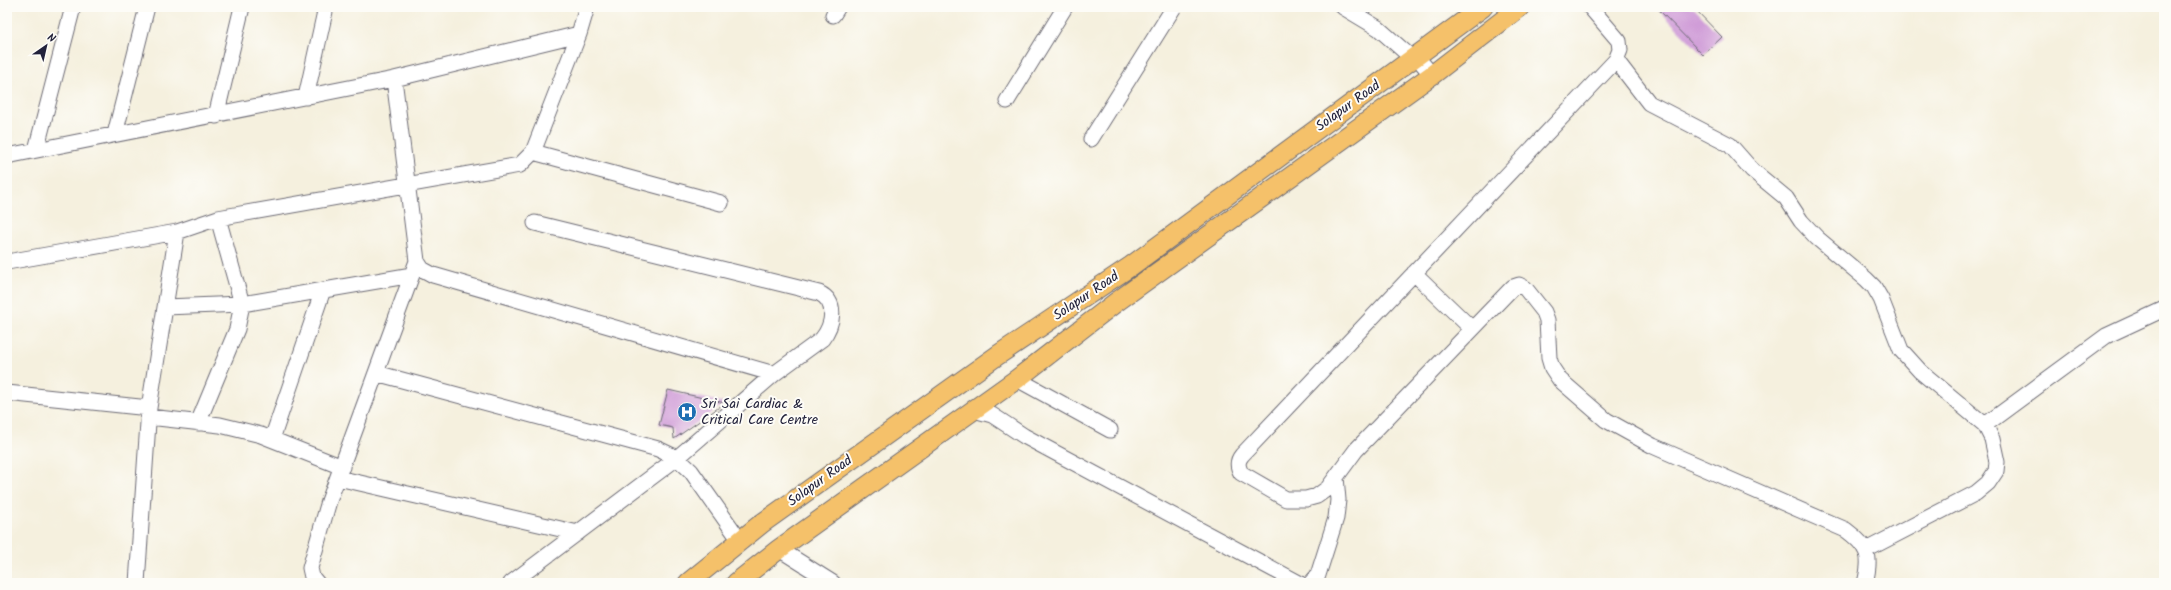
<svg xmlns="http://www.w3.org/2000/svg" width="2171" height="590" viewBox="0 0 2171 590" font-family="Kalam,sans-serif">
<rect width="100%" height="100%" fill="#fdfcf7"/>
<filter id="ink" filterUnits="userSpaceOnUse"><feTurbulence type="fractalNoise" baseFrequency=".025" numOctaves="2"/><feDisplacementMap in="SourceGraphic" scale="8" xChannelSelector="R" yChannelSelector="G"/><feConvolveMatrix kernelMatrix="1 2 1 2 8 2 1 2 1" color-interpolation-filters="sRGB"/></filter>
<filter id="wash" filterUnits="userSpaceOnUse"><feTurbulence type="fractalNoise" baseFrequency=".012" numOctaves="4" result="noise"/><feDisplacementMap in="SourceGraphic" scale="16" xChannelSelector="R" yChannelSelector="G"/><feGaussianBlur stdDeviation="0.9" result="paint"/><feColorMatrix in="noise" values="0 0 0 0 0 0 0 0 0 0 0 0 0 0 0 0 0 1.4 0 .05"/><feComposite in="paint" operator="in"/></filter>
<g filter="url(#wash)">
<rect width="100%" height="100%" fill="#f5f0de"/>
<g id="blocks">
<!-- building -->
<path fill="#d09dd8" d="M1656,7H1693L1722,37L1703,55Z
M668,390L725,403L674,439L673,428L659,425Z"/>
</g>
</g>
<g filter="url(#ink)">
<use href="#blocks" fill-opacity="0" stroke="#6c6a74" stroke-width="1"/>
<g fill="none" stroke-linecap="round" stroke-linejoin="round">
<defs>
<path id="minor" d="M1343,7L1378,28L1412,58L1416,56L1432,75
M1590,7L1619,41L1620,50L1616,60L1242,455C1237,461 1237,466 1241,473L1286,499H1306L1317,496L1328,488L1356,450L1513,287L1519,285L1525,288L1544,312L1547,320L1549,358L1552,368L1560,380L1606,420L1653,446L1846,530C1869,547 1872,556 1865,583
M833,15L838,7
M1616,60L1649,103L1730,145L1752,170L1786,198L1801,221L1817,238L1866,279L1874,287L1881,299L1901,350L1920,371L1985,425L1992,439L1997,462L1996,471L1988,483L1976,493L1866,550
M394,79L579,34
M306,97L326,7
M1007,101L1065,7
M216,116L242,7
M115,134L147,7
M1091,139L1174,7
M36,150L73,7
M533,152L721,203
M7,156L394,79L417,261L422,269L433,275L774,374
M177,232L218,218L520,165L533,152L579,34L587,7
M7,262L177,232L149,408L137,583
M1414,273L1472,329
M165,307L242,304L412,275
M376,373L658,449L677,458L691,471L741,542
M1017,379L1110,430
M7,393L149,408
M974,410L992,415L1024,436L1299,583
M149,417L220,425L261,435L342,467
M198,423L237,329L242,304L218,218
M1985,425L2106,336L2164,309
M272,439L323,290
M338,478L578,533
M779,549L833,583
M317,583L312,577L310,568L329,501L417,261
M511,583L677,458L774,374L822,339C833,325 838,302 819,293L535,223
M1311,583L1318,575L1336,518L1338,500L1336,477"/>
<path id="major" d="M688,583L761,524L998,355L1131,266L1483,7
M736,583L779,549L1017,379L1115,303L1432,75L1520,7"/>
</defs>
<!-- minor casing -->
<use href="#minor" stroke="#6c6a74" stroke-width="17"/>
<!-- major casing -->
<use href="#major" stroke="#6c6a74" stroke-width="21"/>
<!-- minor -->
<use href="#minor" stroke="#fff" stroke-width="15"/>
<!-- major -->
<use href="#major" stroke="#f5c16b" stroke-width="19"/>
</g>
</g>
<!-- icons -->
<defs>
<symbol id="hospital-disc" viewBox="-11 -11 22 22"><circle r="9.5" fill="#1f6fb2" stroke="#fdfcf7"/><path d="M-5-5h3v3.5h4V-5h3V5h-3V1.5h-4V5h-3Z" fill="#fff"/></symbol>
</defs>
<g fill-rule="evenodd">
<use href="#hospital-disc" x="676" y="401" width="22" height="22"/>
</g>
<g text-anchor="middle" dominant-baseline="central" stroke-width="4" stroke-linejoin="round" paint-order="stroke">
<!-- street labels -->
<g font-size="14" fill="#22223b" stroke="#fdfcf7">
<text transform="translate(1348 106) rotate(-36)">Solapur Road</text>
<text transform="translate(1086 296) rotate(-34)">Solapur Road</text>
<text transform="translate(820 481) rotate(-36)">Solapur Road</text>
</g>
<!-- poi labels -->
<g font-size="14" fill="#22223b" stroke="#fdfcf7" text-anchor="start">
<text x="701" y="404">Sri Sai Cardiac &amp;<tspan x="701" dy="16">Critical Care Centre</tspan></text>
</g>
</g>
<!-- margin -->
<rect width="2171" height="590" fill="none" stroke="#fdfcf7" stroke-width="24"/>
<!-- north arrow -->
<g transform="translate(46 46) rotate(34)" stroke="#fdfcf7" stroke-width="3" paint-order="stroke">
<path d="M0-3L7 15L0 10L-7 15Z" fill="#22223b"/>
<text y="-6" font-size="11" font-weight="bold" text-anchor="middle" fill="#22223b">N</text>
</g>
</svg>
